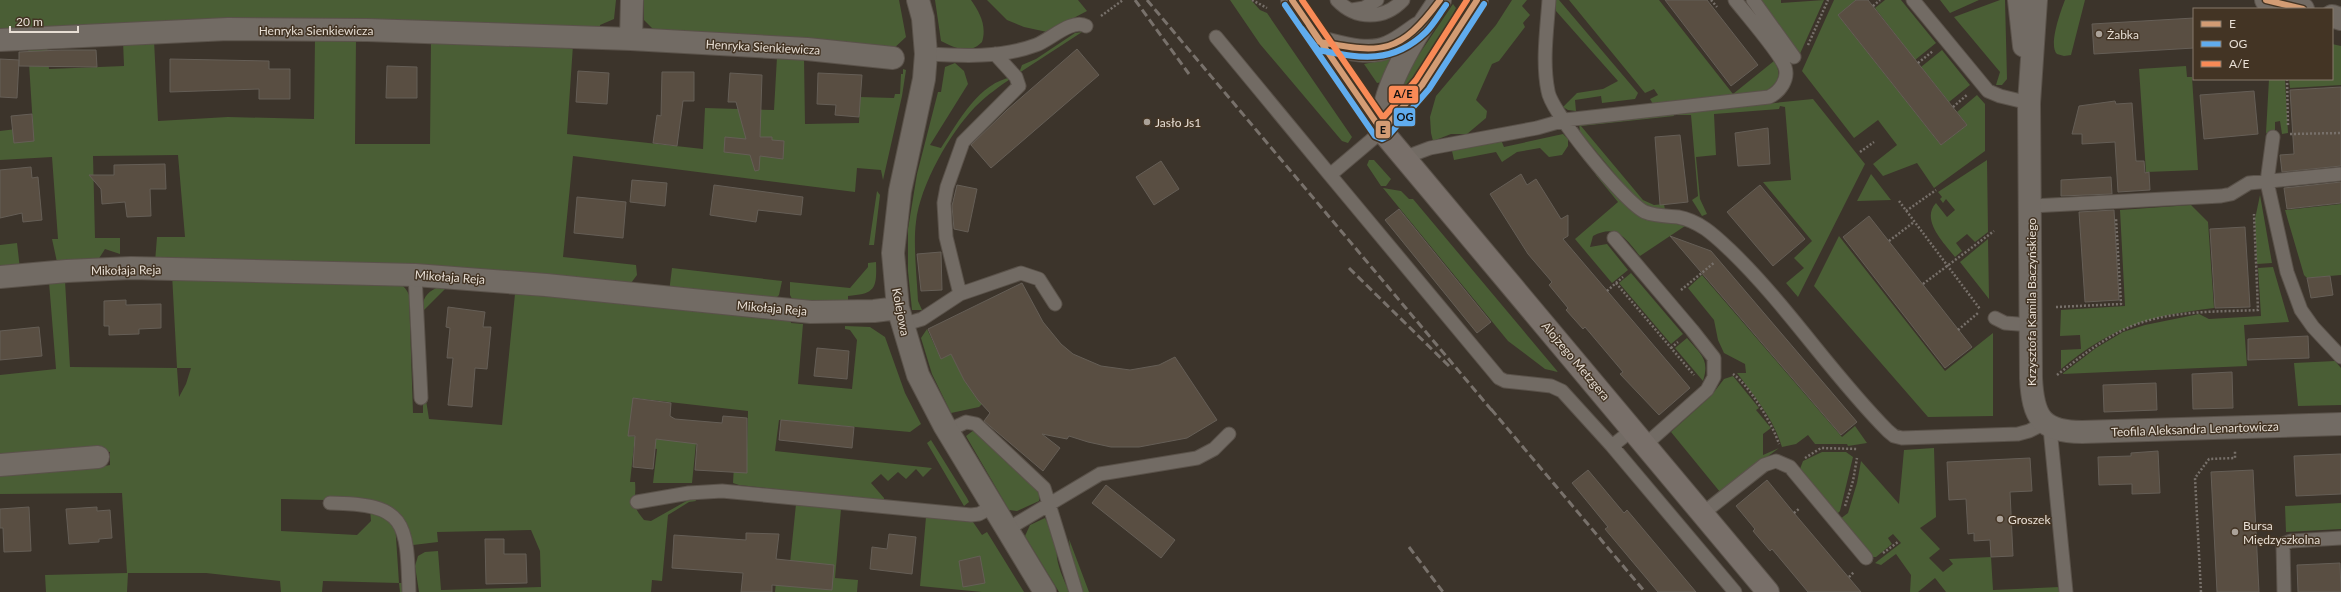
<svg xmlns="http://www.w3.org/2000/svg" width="2341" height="592" viewBox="0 0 2341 592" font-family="Lato,sans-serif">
<rect width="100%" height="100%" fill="#3c342b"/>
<!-- green -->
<path fill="#4a5e35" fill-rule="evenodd" d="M0,0H616L614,19L600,25V31L0,33Z
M644,0H899L906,37L892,50L656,32L644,20Z
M935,0H971C980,13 987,26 982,42C969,55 955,48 941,41Z
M987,0H1078L1087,11L1047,32L1024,27L1007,20Z
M1230,0H1251L1260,10L1267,13L1352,137L1348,143L1342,141L1260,44Z
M1512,0H1527L1522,6L1530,15L1523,23L1525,27L1499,61L1492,64L1476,100L1487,111L1486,118L1467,134H1451L1433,141L1431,133L1430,117L1436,96L1496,25Z
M1556,0H1559L1638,93L1635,99L1602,103L1601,96L1575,100L1576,111L1568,110L1563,107L1577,93L1603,89L1618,81L1556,11Z
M1569,0H1659L1733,94L1774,61C1784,76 1776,86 1762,93L1653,104L1650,99L1658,95L1654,89L1645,93Z
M1759,0H1781V3L1824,0L1799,56Z
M1834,0H1856L1838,15L1941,145L1967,125L1957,112L1977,95L1985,104V151L1934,188L1917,163L1883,176L1873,164L1897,145L1878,120L1854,138L1802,71Z
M1885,0H1901L1936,43L1915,60L1875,8Z
M1940,0H1979L1950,13Z
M2000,0H2005L2007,79L2002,85H1996L2000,72L1954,17Z
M2065,0H2085L2071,55L2064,56L2057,54C2048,46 2061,10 2065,0Z
M1453,4L1456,8C1442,35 1428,72 1401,89L1399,84Z
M1082,32L1079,34L1019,73L1022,65L1036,59L1075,33Z
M315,38L356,39L355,144H430L431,40L573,45L567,134L703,149L705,108L774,110L777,57L804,58L805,124L859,123L860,97L894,98L895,94H900L901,74H903V69L906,70L902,96L883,180L881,170L857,168L855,192L573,156L563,257L636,265L637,275L631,283L155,262L157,237H185L178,155L93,156L95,238H120V254L105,249L98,260L57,262L52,239H58L52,157L0,160V131L33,127L28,47L47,45L49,69L124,66L123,41L154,40L158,121L228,117L314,119Z
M2332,44L2341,46V85L2290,88L2289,79H2332Z
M1942,50L1970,85L1949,102L1921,67Z
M1393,58L1382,82L1377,83L1364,64Z
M955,63L964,71L968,84L930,145L941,148C959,121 979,82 1013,77C1000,86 987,95 975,107C950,133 920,185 916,222C913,244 917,278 918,301L922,310H912L908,271V229L917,174L938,92H941L945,67Z
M2186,66L2187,77H2192L2198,170L2146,172L2139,69Z
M2269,79H2285L2288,133L2282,134L2280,121L2275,122V133H2266Z
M1813,99L1865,164L1798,297L1786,283L1804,268L1794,258L1812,241L1763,182L1791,180L1785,107L1780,106L1779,109L1714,114L1716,155L1696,157L1700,199L1707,214L1702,216L1692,200L1698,196L1691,115H1677V113Z
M1673,113L1674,116L1581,126L1643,200L1654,205L1664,204L1665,210L1649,207L1634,197L1580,132L1579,124Z
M1563,134L1568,139V146L1562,155L1549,157L1540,148L1517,152L1502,162L1496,152L1454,160L1452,151L1454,149L1501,140L1504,147Z
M1369,160H1374L1391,179L1386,186H1381L1367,165Z
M1987,160L1988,232L1975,242L1967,234L1956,243L1962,251L1955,257C1945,244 1920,220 1936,203L1947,217L1955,210L1946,199L1943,203L1940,199L1942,197L1938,192Z
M1595,174C1609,181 1615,196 1627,207C1640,220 1667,221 1685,226L1640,256C1626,239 1617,223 1593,236L1590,247L1607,244L1628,270L1612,283L1575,239L1618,202Z
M1871,174L1891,200L1857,201Z
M1383,188L1401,191L1409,199H1413L1558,372L1545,369L1508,341Z
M877,191L880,195L874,245H869Z
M2260,195L2272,263L2257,264L2255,219Z
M2341,204V275L2307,278L2304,275L2285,210Z
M2191,205L2208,222L2214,308C2148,316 2113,326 2061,369V350L2081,349L2080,335L2060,336L2061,310L2125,306L2120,210Z
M1839,236L1945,371L1993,333V416L1928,417L1814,286Z
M1988,239L1989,299L1960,262Z
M17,243L20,269L0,271V245Z
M876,262C877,289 875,294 848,296V302L793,301L790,295V282L850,288L868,267V263Z
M2273,267L2289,322L2244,325L2247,366L2062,374L2096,348L2123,332L2145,325L2199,314L2209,319L2261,316L2258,268Z
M672,268L782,281L779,295L775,299L669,292Z
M1631,273L1683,334L1671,344L1619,283Z
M138,274L140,279L65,281L70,367L177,368L172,274L378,279C391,281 404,281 409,295L413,413H423V401L426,400L429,419L502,425L515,294L447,287L422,312C420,270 491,285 515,288V294L551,297L552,292L791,317V323L803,324L798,384L852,389L857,340L850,330L845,329V326L870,327L885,337L905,393L921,424L910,432L779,420L775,451L932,468L923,477L916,469L906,479L898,472L888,481L881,474L871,483L884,498V501L739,485L733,483L735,447L747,449L748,411L634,398L629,436L696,443L692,483H653L657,449L634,446L630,482H635C637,502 629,502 644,520L651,521L690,499H695L696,501L689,502L668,515L662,581L652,580L651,592H419L415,566L418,556L425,552L438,551L441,590L541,587L540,551L531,530L437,532L438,542L413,545C409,541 409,536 407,531C401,512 387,505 369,501L281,499V531L357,535L371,521L370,509C380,511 387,516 395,522L399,583H404V592H400L399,583L323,581L322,592H281L280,581L206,573H128L127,592H46L45,575L127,573L122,493L0,494V468L38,465L40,470L105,466L110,465V452L86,450L76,453H48L36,458L0,461V375L56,369L49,282L35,283L37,279ZM177,368H191L186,384L179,397Z
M1702,275L1842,437L1855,426L1867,443L1848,446L1847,444H1815L1808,435L1796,444L1782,447C1773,418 1755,397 1737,373H1746L1745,364L1724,353L1718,340L1714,320L1688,288Z
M927,329L941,359L951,354L964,380L982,404L979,407L951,413L932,374L921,338Z
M1687,338C1701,355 1710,359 1703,381L1675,348Z
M2335,361L2341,368V405L2298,406L2294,363Z
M1733,376L1759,408L1756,410L1771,428L1763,434V455L1779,448L1720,492L1671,432L1711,396L1724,379Z
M974,430L1032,482L1040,494L1039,501L1017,511L1009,510L966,436Z
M931,440L967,498L969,502L964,506L927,443Z
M1934,448L1936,517L1920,528L1940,549L1929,558L1943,572L1953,564L1949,559L1991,557L1993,590L2059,587V592H1946L1935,578L1918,592H1910L1911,575L1896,554L1881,565L1875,563L1901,543L1893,534L1888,538L1892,544L1876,557H1871L1840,519L1848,513L1857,483L1861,461L1899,504L1904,450Z
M1822,452H1846L1853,457L1840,511L1836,515L1800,469L1803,461Z
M2341,503V529L2286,532L2285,506Z
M796,504L841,509L835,578L858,580L857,592H775L777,572L789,573Z
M926,517L973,522L982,535L987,532L1024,592H982L920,586Z
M1045,518L1058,544C1053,559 1063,577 1069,592H1059L1025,536L1030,525Z
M1069,539L1089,592H1082L1081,589L1071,556Z"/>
<!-- building -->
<path fill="#594e42" stroke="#655e56" d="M1665,0H1707L1758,65L1731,86Z
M1856,0H1868L1967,125L1941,145L1838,15Z
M2194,18V48L2094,54L2092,24Z
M1077,49L1099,75L991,168L971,145L1007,110Z
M61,50H96L97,67L19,66V52Z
M0,59L19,60L17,98L0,97Z
M170,59L269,61V69H290V99H259V89L170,92Z
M387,66L417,67V98H386Z
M578,71L609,73L607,104L576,102Z
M662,72H694V101H683L677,146L653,143L657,115L661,116Z
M730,73L762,75L760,137H772V140L784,141L783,159L760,156L759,170L755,171L750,155L724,152L725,137L746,139L736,102H728Z
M818,73L862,75L859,117L835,115L836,105L817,104Z
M2341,87V166L2282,172L2280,155L2294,154L2290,90Z
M2254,91L2258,134L2204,139L2200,95Z
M2115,101L2116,104L2132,103L2136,161H2144L2145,173L2149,172L2150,190L2118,192L2115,142L2082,144V134H2072L2079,106Z
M32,114L34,141L14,143L11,116Z
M1768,128L1770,164L1738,166L1735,133Z
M1680,135L1688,202L1660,205L1655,137Z
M1161,161L1179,189L1154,205L1136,177Z
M165,164L166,189H150L151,216L127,217L125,202L102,204L101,189L89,175H114V165Z
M31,167L32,178L38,177L42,220L23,222L22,213L0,218V170Z
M1521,174L1527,185L1536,179L1561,219L1568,215V236L1563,239L1690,388L1659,415L1620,374L1623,372L1585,327L1583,329L1566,310L1568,308L1549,285L1552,282L1528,254L1490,194Z
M2111,177L2112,194L2061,196V180Z
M632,180L667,183L665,206L630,202Z
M2341,182V203L2287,209L2284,188Z
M714,185L803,197L801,215L758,210L756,222L710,215Z
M957,185L977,189L968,232L954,229L952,206Z
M1760,185L1805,239L1773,266L1727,212Z
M577,197L626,202L623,238L574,233Z
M1399,209L1491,322L1477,333L1385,220Z
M2114,210L2119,300L2085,302L2079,212Z
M1869,216L1972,347L1945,368L1843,237Z
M2245,227L2250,307L2215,308L2210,229Z
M1670,236L1711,251L1857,422L1841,435Z
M941,252L942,290L921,291L917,254Z
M2330,276L2333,295L2311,298L2307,278Z
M1022,283L1043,322L1061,344L1073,354L1101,366L1130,370L1159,365L1175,357L1217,420L1187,438L1139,447H1111L1088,442L1069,436L1067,439L1042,434L1060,448L1043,471L984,421L990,413L978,400L964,380L951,354L941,359L928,329Z
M126,300V305L161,304V328L139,329V334L109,335V326H104V301Z
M448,307L485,312L483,327H491L487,369L475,368L472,407L448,405L453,358H447L450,328L446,327Z
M39,327L42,356L0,360V331Z
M2308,336L2309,358L2248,360V339Z
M817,348L849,351L847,379L814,376Z
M2232,372L2233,408L2193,409L2192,374Z
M2156,383L2157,410L2104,412L2103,385Z
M633,398L671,403L670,416L675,419L722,423L723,416L747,418V473L695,470L697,444L656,439L653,469L633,467L635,436H628Z
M781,420L854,427L852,448L779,440Z
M2158,451L2160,493L2132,494V484L2099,485L2098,457L2131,456V453Z
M2341,454V494L2296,496L2294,456Z
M2030,458L2032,491L2010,492L2013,556L1991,557L1990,540L1974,541V533L1968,534L1966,499L1949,500L1947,462Z
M1588,470L1624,513L1627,510L1696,592H1658L1605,529L1608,527L1572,483Z
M2253,470L2259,592H2217L2211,472Z
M1767,480L1794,513L1861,592H1808L1772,549L1770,551L1753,531L1755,529L1736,506Z
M1106,485L1175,540L1161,558L1092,503Z
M29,507L31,551L4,552L3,528H0V509Z
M97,507V511L110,510L112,538L99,539V542L69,544L66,509Z
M746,533L779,534L776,559L834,565L832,590L772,585V592H741L743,573L672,568L674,535L746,540Z
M889,534L916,537L912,574L870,569L872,547L887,549Z
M485,539H504V554H526L527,583L486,584Z
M980,556L985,583L963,587L959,561Z
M2340,563L2341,592H2298L2297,565Z"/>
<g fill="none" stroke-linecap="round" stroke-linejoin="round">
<defs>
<path id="service" d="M1337,0C1356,20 1384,20 1403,0
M1549,0C1547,29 1542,62 1548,91C1551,112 1625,203 1645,212C1655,216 1667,216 1678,217C1700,221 1715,236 1731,251C1788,306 1832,375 1888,431L1894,436L1902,438L2018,434L2029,431L2045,423
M1753,0L1794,57
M1913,0L1988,91L2000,96L2029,103
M1352,10L1364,8L1377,0
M1216,37L1330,175
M926,54C963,56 1001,58 1036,45C1050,40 1072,18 1086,26
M1382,131L1330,175L1499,378L1505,381L1551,386L1562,391L1612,446L1735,592
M2273,137L2267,182L2287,272L2301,310L2313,327L2341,357
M1406,157L1430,148L1537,128L1565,120L1769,97C1780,92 1789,79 1785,67C1780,53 1746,14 1735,0
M2031,206L2221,196L2231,194L2249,183L2341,174
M1614,238L1692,330L1714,358V377L1707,390L1645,445
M415,275L421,398
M960,294L1021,273L1039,279L1055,304
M1995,318L2005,323L2031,325
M902,325L922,319L960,294L946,237L944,203L947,187L963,142L1019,86L1016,77L995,54
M2050,428L2066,592
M947,431L966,422L976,424L1044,488L1076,592
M1612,446L1632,430
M637,502L689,493L722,491L971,515L979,514L992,507
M330,503C406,504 407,521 409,592
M1702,514L1764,465L1776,461L1790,467L1866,558
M1006,530L1100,474L1197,458L1214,449L1229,434
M2284,592L2283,544L2291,541L2341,538"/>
<path id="minor" d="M918,0L923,18L926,54L924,79L900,191L893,253L898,308L918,375L944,425L1045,592
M2019,0L2024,46
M2036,0L2029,103L2031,378C2033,418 2042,432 2082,432L2341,424
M631,39L632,0
M0,40L228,29L367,30L631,39L807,49L893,58
M0,277L67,271L131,268L415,275L546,285L811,312L874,311L898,308
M0,465L98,457"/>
<path id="tertiary" d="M2266,0L2303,9
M2332,16L2341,19
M1320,42C1341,47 1368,56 1388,47C1400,42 1410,33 1420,27
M1382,131L1422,85L1477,0
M1382,131C1383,121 1384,110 1386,101C1394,70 1421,26 1440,0"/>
<path id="primary" d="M1292,0L1382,131L1768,592"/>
</defs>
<!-- service casing -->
<use href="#service" stroke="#5a524a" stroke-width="15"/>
<!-- minor casing -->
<use href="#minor" stroke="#5a524a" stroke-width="24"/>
<!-- tertiary casing -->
<use href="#tertiary" stroke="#5a524a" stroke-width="24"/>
<!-- primary casing -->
<use href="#primary" stroke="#5a524a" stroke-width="24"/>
<!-- path -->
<path stroke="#77706a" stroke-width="2.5" stroke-dasharray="2 2" stroke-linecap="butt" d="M1252,0L1267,8
M1711,0L1717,7
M1873,6L1880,0
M1101,16L1123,0
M1808,45L1828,0
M1918,63L1933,51
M2287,79L2288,126
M1953,107L1968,94
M2290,134L2341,133
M1860,152L1874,142
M1899,201L1980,309
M1906,211L1936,190
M1889,241L1914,222
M1616,283L1623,277
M1923,284L1994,231
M1681,290L1715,262
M1607,291L1616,283L1694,375
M2056,307L2121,304L2116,218
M1958,330L1978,313
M1671,348L1678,342
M1733,374C1749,385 1773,425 1779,444
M2057,375C2079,358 2100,341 2125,329C2165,310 2215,312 2258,310L2254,214
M1805,458L1821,448L1858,449
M1845,506L1853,481L1857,458
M1794,513L1800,508
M1883,553L1898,542
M1849,577L1854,572
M2201,592L2195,478L2209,459L2235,458V450"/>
<!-- service -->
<use href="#service" stroke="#726b64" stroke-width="13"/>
<!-- minor -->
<use href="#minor" stroke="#726b64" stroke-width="22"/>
<!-- tertiary -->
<use href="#tertiary" stroke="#726b64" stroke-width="22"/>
<!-- primary -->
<use href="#primary" stroke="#786f69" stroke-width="22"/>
<!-- rail -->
<path stroke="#78716b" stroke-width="3" stroke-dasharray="8 4" stroke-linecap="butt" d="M1135,0L1189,74
M1147,0L1494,413
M1349,268L1450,367
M1491,409L1645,592
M1409,547L1443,592"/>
<defs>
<path id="bus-1" d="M1292,0L1382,131L1422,85L1477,0
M2266,0L2303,9
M1309,25L1320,42C1383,54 1400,54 1440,0"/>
<path id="bus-2" d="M1285,5L1375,136L1382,139L1388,136L1429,89L1484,4
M1302,29L1318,50C1360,58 1392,65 1426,32C1434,24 1440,13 1446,5"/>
<path id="bus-3" d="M1302,0L1383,118L1416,80L1467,0"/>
</defs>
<!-- bus-1 casing -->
<use href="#bus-1" stroke="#433424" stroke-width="9"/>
<!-- bus-2 casing -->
<use href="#bus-2" stroke="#433424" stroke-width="9"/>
<!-- bus-3 casing -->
<use href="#bus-3" stroke="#433424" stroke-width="9"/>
<!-- bus-1 -->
<use href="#bus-1" stroke="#d39c74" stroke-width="6"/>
<!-- bus-2 -->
<use href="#bus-2" stroke="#60acee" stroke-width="6"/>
<!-- bus-3 -->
<use href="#bus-3" stroke="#f98a56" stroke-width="6"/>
</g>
<!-- markers -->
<g fill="#aba299" stroke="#433424" stroke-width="1.5">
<circle cx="2099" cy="34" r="4"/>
<circle cx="1147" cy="122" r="4"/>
<circle cx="2000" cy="519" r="4"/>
<circle cx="2235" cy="532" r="4"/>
</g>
<g text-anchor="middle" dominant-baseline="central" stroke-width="3" stroke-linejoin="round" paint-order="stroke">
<!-- street labels -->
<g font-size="12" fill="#e7ded4" stroke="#433424">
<text x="316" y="30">Henryka Sienkiewicza</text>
<text transform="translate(763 47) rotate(3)">Henryka Sienkiewicza</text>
<text transform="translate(126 270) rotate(-1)">Mikołaja Reja</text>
<text transform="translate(450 277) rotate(4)">Mikołaja Reja</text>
<text transform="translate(2031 302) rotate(-90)">Krzysztofa Kamila Baczyńskiego</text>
<text transform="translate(772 308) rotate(5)">Mikołaja Reja</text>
<text transform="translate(901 312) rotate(79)">Kolejowa</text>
<text transform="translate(1576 361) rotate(50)">Alojzego Metzgera</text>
<text transform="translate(2195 429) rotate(-2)">Teofila Aleksandra Lenartowicza</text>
</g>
<!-- poi labels -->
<g font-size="12" fill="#e7ded4" stroke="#433424" text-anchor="start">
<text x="2107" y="34">Żabka</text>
<text x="1155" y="122">Jasło Js1</text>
<text x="2008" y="519">Groszek</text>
<text x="2243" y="525">Bursa<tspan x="2243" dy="14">Międzyszkolna</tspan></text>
</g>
</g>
<g stroke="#433424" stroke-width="1.5">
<rect x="1388" y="85" width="31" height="19" rx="4" fill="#f98a56"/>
<rect x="1393" y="107" width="23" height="20" rx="4" fill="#60acee"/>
<rect x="1375" y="120" width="16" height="19" rx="4" fill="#d39c74"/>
</g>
<g font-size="11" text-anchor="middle" font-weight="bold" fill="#111">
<text x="1403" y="98">A/E</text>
<text x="1405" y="121">OG</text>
<text x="1383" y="134">E</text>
</g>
<!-- legend -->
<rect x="2193" y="8" width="140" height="72" fill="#433424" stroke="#85786a"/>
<rect x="2201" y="21" width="20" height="6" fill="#d39c74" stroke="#85786a"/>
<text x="2229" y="28" font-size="12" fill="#e7ded4">E</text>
<rect x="2201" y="41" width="20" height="6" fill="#60acee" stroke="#85786a"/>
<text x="2229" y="48" font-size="12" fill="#e7ded4">OG</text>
<rect x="2201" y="61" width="20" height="6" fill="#f98a56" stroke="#85786a"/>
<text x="2229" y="68" font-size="12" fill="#e7ded4">A/E</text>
<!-- scale -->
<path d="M10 26v6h68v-6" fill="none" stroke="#e7ded4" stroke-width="2"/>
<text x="16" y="26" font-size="12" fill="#e7ded4" stroke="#433424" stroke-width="3" paint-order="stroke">20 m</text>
</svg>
